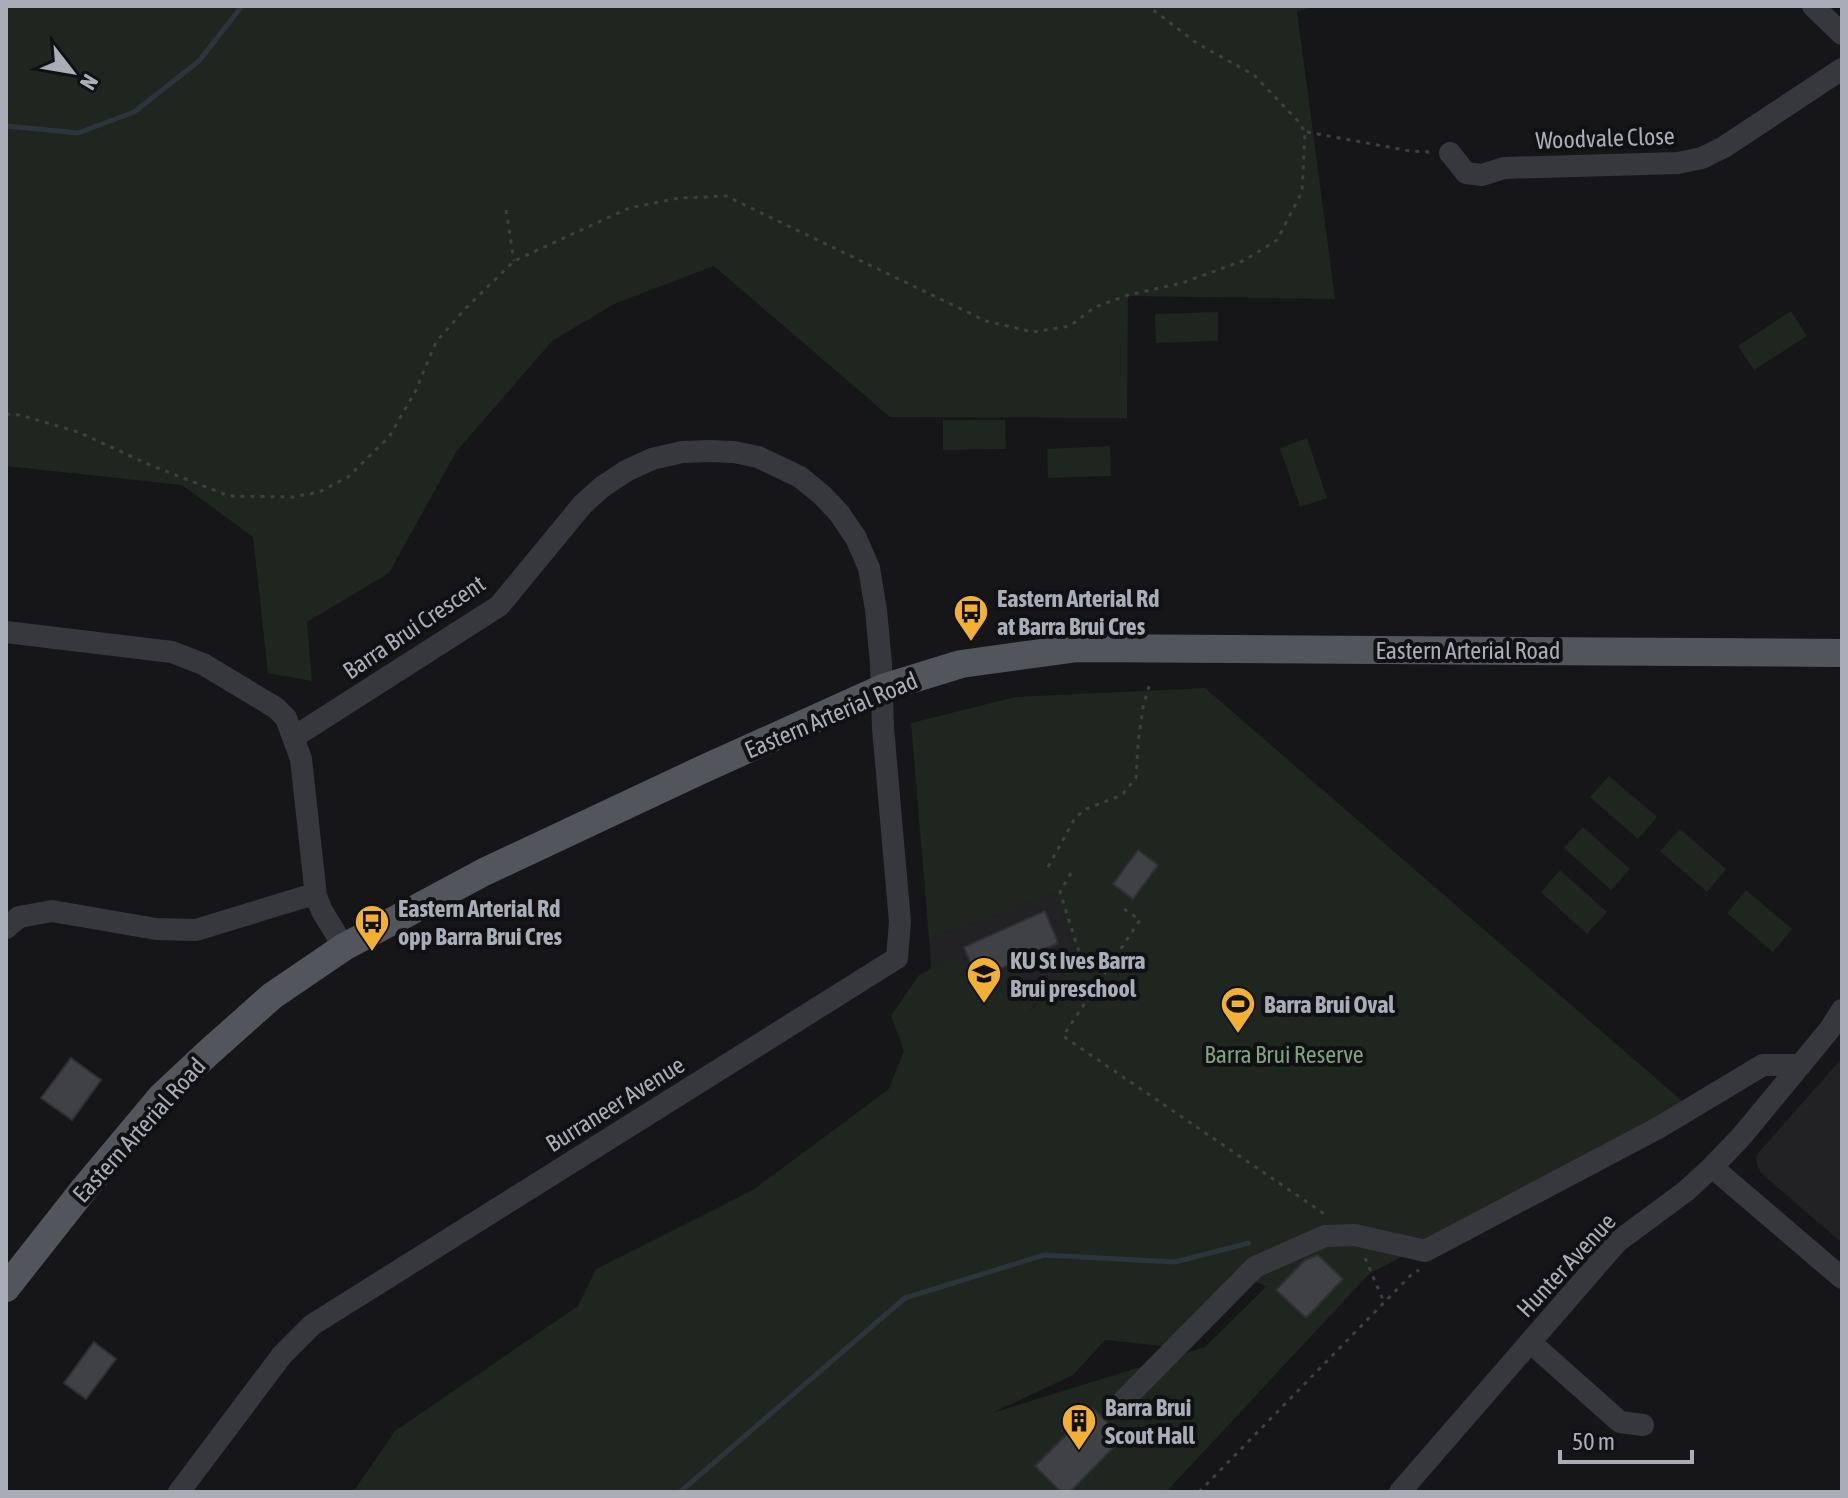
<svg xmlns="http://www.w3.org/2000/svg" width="1848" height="1498" viewBox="0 0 1848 1498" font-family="'Asap Condensed',sans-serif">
<rect width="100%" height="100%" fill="#161618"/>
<!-- built -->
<path fill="#222225" d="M1056,894L1078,958L956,1091L938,1052L929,938Z
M1842,1058V1243L1761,1173L1757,1165L1756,1157L1760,1151Z"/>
<!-- green -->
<path fill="#1e261f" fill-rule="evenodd" d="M6,6H1320L1297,11L1335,299L1128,296L1127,418L890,417L714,266L614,304L552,341L456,452L389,573L307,622L312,681L268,673L253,537L182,485L6,466Z
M1791,311L1807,336L1754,370L1738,346Z
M1218,312V341L1156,343L1155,314Z
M943,420H1005L1006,449L943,450Z
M1307,438L1327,498L1300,507L1280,448Z
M1110,446L1111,476L1048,478L1047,449Z
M1205,688L1689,1107L1369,1274L1166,1492H353L395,1431L578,1306L596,1269L753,1190L889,1089L904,1051L891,1016L919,975L957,957L973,984L1020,972L1031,1010L1078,958L1056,894L929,938L911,723L1015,697ZM1232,1274L1267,1286L1205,1347L992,1413L1073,1375L1105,1340L1163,1346L1190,1323Z
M1609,776L1657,817L1638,839L1590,797Z
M1583,827L1630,869L1611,890L1564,848Z
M1680,829L1726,869L1707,892L1660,851Z
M1560,870L1607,912L1587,934L1541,892Z
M1746,890L1792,929L1773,952L1727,913Z"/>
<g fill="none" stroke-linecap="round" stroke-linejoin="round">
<!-- stream -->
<path stroke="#2c353c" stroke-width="5" d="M6,126L78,133L134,112L199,61L242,6
M680,1492L905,1298L1044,1255L1175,1262L1249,1243"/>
</g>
<!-- building -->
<path fill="#404145" stroke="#303034" stroke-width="2" d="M1138,850L1158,865L1133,899L1113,884Z
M1045,911L1058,943L977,979L964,947Z
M71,1058L101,1080L72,1120L41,1098Z
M1318,1255L1343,1279L1306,1318L1276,1290L1305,1260Z
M94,1342L116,1359L86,1399L64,1383Z
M1093,1408L1123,1438L1070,1492H1061L1035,1466Z"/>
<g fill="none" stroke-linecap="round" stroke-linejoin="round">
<!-- path -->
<path stroke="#3d3f44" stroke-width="3" stroke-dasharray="4 6" stroke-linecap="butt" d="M1307,132L1410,151L1430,152
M506,210L514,261
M6,414L20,415L78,432L150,465L229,496L293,497L319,492L348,477L389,437L415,392L436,342L466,308L514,261L629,208L679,198L726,196L986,321L1033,332L1070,326L1095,307L1128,295L1182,283L1245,260L1277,240L1302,192L1305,132L1298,121L1254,75L1198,44L1148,6
M1048,867L1075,818L1086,809L1122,795L1136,778L1138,744L1143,707L1150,683
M1071,873L1060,892L1081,958L1105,973
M1124,909L1140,920L1063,1036L1326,1215
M1365,1258L1384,1302
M1199,1492L1412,1274L1419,1270"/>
<!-- minor -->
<path stroke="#37383d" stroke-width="22" d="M1813,6L1842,34
M1450,153L1466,173L1482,175L1504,168L1678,163L1702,158L1724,147L1842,69
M6,632L172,652L203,664L276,708L286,718L301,759L316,896L322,911L344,947
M6,928L19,917L52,911L156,929L196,930L304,897L316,896
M1712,1167L1842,1278
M1530,1342L1620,1422L1643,1425
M1124,1400L1255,1267L1325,1236L1355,1235L1425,1251L1658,1128L1763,1065H1801
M179,1492L282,1355L312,1325L897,958L900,922L883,728L881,664L876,610L869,568L856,538L839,513L822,495L800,477L758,457L734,452L709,451L682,452L652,459L626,471L602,487L583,504L499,606L294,737
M1400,1492L1617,1242L1686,1191L1712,1167L1741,1137L1830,1029L1842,1010"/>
<!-- major -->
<path stroke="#53555c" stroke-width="28" d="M6,1288L84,1189L161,1097L209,1052L272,996L344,947L484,872L699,771L883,688L961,664L1078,648L1842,653"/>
</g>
<!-- icons -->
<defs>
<symbol id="bus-pin" viewBox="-11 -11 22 30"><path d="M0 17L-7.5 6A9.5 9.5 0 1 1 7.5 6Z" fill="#f2b134" stroke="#111113"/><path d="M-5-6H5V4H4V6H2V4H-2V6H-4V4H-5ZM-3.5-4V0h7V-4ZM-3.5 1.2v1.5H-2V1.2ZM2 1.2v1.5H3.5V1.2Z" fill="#111"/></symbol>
<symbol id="school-pin" viewBox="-11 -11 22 30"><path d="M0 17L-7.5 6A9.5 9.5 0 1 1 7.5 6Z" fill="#f2b134" stroke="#111113"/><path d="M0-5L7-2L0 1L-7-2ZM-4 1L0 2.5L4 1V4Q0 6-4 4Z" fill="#111"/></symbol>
<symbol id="stadium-pin" viewBox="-11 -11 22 30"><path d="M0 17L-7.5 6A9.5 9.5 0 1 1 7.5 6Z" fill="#f2b134" stroke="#111113"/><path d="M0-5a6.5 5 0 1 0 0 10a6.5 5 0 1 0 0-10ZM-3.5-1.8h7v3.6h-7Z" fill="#111"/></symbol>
<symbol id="building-pin" viewBox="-11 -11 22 30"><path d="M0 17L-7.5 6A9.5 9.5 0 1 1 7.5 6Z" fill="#f2b134" stroke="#111113"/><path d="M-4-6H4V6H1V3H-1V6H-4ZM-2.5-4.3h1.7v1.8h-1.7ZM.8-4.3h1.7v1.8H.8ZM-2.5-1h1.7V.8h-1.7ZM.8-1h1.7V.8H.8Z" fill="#111"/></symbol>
</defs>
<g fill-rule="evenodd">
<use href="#bus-pin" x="951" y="592" width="40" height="54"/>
<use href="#bus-pin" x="352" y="902" width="40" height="54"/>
<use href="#school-pin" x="964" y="954" width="40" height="54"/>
<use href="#stadium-pin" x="1218" y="984" width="40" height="54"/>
<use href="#building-pin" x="1059" y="1401" width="40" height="54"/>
</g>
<g text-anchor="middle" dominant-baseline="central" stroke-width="8" stroke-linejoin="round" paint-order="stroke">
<!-- street labels -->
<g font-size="24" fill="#a8adb8" stroke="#111113">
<text transform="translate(1605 138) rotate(-2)">Woodvale Close</text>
<text transform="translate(414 627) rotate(-34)">Barra Brui Crescent</text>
<text x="1468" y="650">Eastern Arterial Road</text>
<text transform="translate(831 715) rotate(-23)">Eastern Arterial Road</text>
<text transform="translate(615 1104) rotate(-32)">Burraneer Avenue</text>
<text transform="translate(139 1130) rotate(-48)">Eastern Arterial Road</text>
<text transform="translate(1566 1265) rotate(-47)">Hunter Avenue</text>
</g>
<!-- poi labels -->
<g font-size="24" font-weight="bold" fill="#a8adb8" stroke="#111113" text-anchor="start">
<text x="997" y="598">Eastern Arterial Rd<tspan x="997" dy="28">at Barra Brui Cres</tspan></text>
<text x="398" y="908">Eastern Arterial Rd<tspan x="398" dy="28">opp Barra Brui Cres</tspan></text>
<text x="1010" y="960">KU St Ives Barra<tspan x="1010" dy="28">Brui preschool</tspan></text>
<text x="1264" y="1004">Barra Brui Oval</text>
<text x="1105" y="1407">Barra Brui<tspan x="1105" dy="28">Scout Hall</tspan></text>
</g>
<!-- park labels -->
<g font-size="24" fill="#7fa381" stroke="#111113">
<text x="1284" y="1054">Barra Brui Reserve</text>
</g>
</g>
<!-- border -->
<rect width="1848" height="1498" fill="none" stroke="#a8adb8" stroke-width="16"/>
<!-- north arrow -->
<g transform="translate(72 72) rotate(121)" stroke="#111113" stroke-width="6" paint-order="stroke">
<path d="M0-6L14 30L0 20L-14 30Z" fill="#a8adb8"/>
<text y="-12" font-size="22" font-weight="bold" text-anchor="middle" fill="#a8adb8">N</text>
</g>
<!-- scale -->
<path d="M1560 1450v12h132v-12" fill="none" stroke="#a8adb8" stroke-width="4"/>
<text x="1572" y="1450" font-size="24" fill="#a8adb8" stroke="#111113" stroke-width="6" paint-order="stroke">50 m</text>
</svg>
